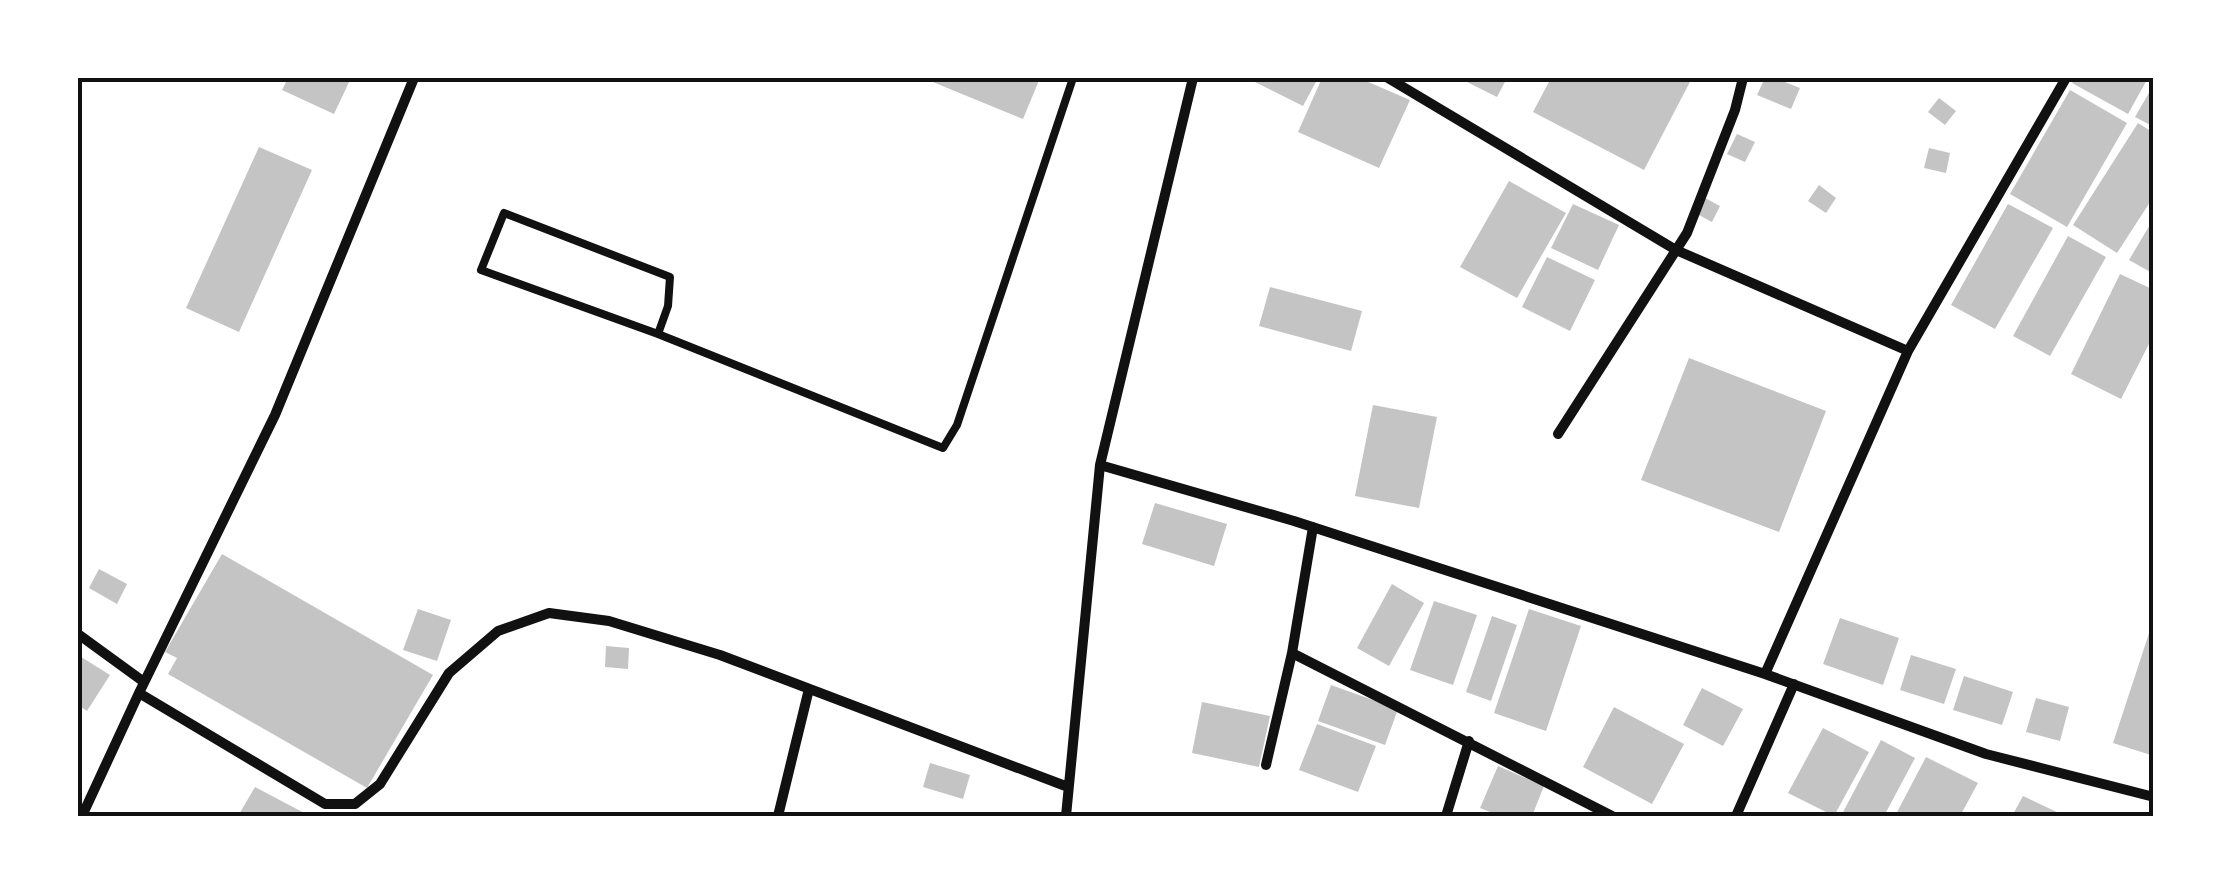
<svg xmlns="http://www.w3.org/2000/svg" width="2231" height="894" viewBox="0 0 2231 894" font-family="Signika,sans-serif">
<rect width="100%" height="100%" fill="#fff"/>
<!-- building -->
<path fill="#c4c4c4" d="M288,78H351L334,114L282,90Z
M923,78H1040L1023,119Z
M1247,78H1318L1303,106Z
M1322,78H1359L1410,100L1379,168L1298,132Z
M1459,78H1507L1497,97Z
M1551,78H1692L1644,170L1533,112Z
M1765,78H1775L1800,88L1791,109L1757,95Z
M2076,78H2148L2128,114L2072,83Z
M2154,84V127L2135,117Z
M2070,90L2127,123L2067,227L2010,194Z
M1939,98L1956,111L1945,125L1928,112Z
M2138,123L2154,133V196L2117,253L2073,225Z
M1737,134L1755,142L1745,162L1727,154Z
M259,147L312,170L239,332L186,308Z
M1929,148L1950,153L1946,173L1924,168Z
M1509,181L1566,213L1517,298L1460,267Z
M1819,185L1836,198L1826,213L1808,201Z
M1705,198L1720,206L1712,222L1697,214Z
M1573,204L1619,225L1598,270L1551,248Z
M2008,204L2053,228L1995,329L1951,305Z
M2154,218V274L2129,260Z
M2068,236L2106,257L2050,356L2013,336Z
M1547,257L1595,280L1570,331L1522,307Z
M2120,274L2154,290V334L2121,399L2071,374Z
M1270,287L1362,311L1351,351L1259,326Z
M1689,358L1826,411L1779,532L1641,480Z
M1373,405L1437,417L1419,508L1355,496Z
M1155,503L1227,524L1214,566L1142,544Z
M222,554L433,675L367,788L168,674L177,658L165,652Z
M99,569L127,584L117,604L89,588Z
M1392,584L1424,603L1389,666L1357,648Z
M1434,601L1477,615L1453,685L1410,670Z
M418,609L451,620L437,661L403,650Z
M1529,609L1581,626L1546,731L1494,713Z
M1492,616L1517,625L1491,701L1466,692Z
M1840,618L1899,638L1883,685L1823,664Z
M2153,621H2154V756L2113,743Z
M606,646L629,648L628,669L605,667Z
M78,655L110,675L87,711L78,705Z
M1911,655L1956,669L1944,704L1900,690Z
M1964,676L2013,692L2002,725L1953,710Z
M1331,685L1398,709L1385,745L1318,721Z
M1702,688L1743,709L1723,746L1683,725Z
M2036,698L2069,707L2060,741L2026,732Z
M1202,702L1270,716L1259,767L1192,753Z
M1614,707L1684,744L1652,804L1583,767Z
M1317,724L1376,746L1358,792L1299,770Z
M1823,728L1869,752L1834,816L1788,793Z
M1881,740L1915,758L1884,816H1841Z
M1926,757L1978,783L1960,816H1895Z
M930,763L970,775L963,799L923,787Z
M1498,766L1544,786L1532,816H1500L1480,808Z
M255,787L310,816H238Z
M2023,796L2065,816H2012Z"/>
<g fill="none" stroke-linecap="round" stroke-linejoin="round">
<!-- service -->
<path stroke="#111" stroke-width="8" d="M658,334L668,306L670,277L504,213L481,270L658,334L943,448L957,425L1073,78"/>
<!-- minor -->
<path stroke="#111" stroke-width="10" d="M1388,78L1676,250L1908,351
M1558,434L1687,233L1735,110L1743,78
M1100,465L1294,521L1765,674L1986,754L2154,797
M78,634L144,682
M1292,653L1612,816
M1765,674L1908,351L2066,78
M139,693L325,804H355L380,784L449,673L498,631L549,613L609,621L720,655L1068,787
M1266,765L1292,653L1313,527
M82,816L139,693L275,415L414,78
M778,816L809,689
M1066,816L1100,465L1193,78
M1446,816L1469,741
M1736,816L1794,684"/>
</g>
<!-- border -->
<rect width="2231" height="894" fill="none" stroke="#ffffff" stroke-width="160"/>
<rect x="80" y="80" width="2071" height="734" fill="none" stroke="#111" stroke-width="4"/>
</svg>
